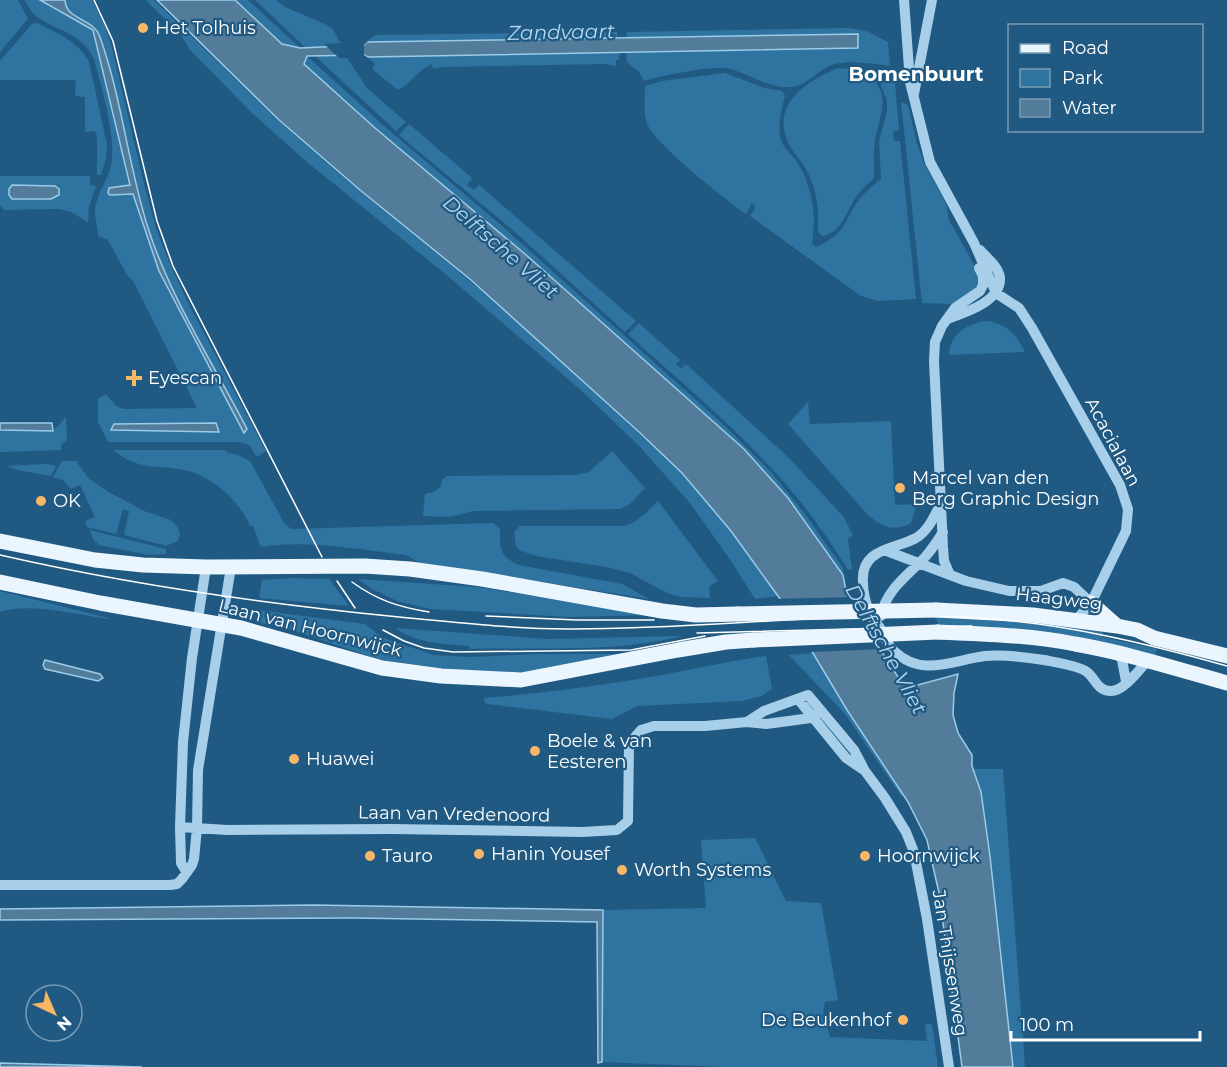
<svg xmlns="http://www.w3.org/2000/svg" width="1227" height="1067" viewBox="0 0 1227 1067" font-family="Montserrat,sans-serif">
<rect width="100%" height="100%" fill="#205a83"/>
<!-- green -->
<path fill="#2f73a0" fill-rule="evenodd" d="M0,0H18L28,19L0,52Z
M24,0H40L93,29L130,186L109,188L110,195L133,194L159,271L244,433L247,429C213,363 171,299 148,228C128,165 122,99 100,37C93,17 66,21 65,0H92L103,21L111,44L145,188L156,228L167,257L187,301L266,451L257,457L249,445L240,442H108L98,422V399L106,394L116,406L123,409L197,408L133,281L127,275L108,240L98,236C98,228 94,216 95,209C97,193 108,180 111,165C117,140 101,84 94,59C80,31 57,32 36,16C31,12 28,5 24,0Z
M146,0H154L275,118L343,177L498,304L682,473L719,515L778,596L755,599L729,558L690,503L640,447L582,391L449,277L307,162L252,113L190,50L181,35Z
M236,0H248L300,48L282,44Z
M255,0H276L285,7L327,25L333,29L342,46L306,48Z
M37,23C57,33 78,41 89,62L107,145L106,158L101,175H97V138L95,131L85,132V97L75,96L76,80H0V61L32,24Z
M849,28L869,32L888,42L890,66C873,64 852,60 835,64C819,68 808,86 791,87C768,89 748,72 725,68C709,66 660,76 644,81L640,73L627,62L626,53L858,48V35L626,38L627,32Z
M617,32V38L367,42L375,35Z
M620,53L619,60H616V66L605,64L442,67L433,69L432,64C417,70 411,84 398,90L372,69L375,64L368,57Z
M314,55H345L367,88L406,122L396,131Z
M307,56L384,126L502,226L724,425L771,472L805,514L843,568V575L788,498L770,477L726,434L525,254L375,128L304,64Z
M838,68L865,70C897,100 876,115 874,150C873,160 876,169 873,179C868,183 863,188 859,193C847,207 844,233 822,236L818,231C819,211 817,191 808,173C802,160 790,151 786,137C774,101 809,80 838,68Z
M883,71H894L899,130L893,132L894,141H900L916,299L878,301L861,296L750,216L756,207L752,203L746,214C726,200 653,143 647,123C643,112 645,98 645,86L662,81L725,73L765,88L782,91L785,95C782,109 778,121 780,136C781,145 789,152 795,159C812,183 817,214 812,243L816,247C848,232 842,223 860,198C866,191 874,185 881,179L879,141L887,111V100L877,75Z
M901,102L908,105L917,144L925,165L946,204L949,220L978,272L979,282L974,291L953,304L922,303Z
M409,124L472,178L467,185L474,190L479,185L636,321L625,332L515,232L399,135Z
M0,176H90V185L96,186L89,207L88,222L71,212L59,209L4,210L0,205ZM55,186L51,199H12Z
M989,321C1009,326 1016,334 1025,352L949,355C950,333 969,322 989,321Z
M639,323L680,360L676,364L681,369L686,364L788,457L843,516L853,535L848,539L852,569L848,570C825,533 800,498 770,467C726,419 676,378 628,334Z
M808,402L810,424L891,421L895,505L917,504L911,523C893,533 880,526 866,513L788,424Z
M66,417L67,440L61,445V450L0,452V431H53Z
M113,450H225L229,453L236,454L250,461L284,523L291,529L493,523L500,529C500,549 499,556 519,565L622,584L649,599L420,563L406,555C364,550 302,539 261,547L253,526H250C239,500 212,476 184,470C155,464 139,471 113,450Z
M612,451L645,488L630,504L620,509L474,511L449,517L423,516L425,494L434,492L441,486L442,480L447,476L576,475L589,472Z
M62,461H76L89,479L107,491L144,511L171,520L177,526L180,533L178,541L166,546L124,535L129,511L123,509L116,534L87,527L85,521L95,517L80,485L71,489L63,480L53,477Z
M47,464L56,466L51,476L18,470L7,466Z
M658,501L718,581L709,587L710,598L681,597L667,593L630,573L611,568L537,556L521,551L516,547L514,532L520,526H624C638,522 648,511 658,501Z
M90,530L166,549V554L149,555L99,545L93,539Z
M291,578L329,579L349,606L259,598L262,580Z
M358,579L477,587L651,615L569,617L430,609L397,601L372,589Z
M0,591L109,618V619C76,615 31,602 0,612Z
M257,610L365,624L383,638L434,655L471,657L537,654H629L559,668L505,674L408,666L372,657L282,627L255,622Z
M936,613L1019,619L1103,632L1102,637L1157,649L1155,658L938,629Z
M395,628L548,639L682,636C614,653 540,647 470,649L469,646C443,644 416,643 395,628Z
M812,653L904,796H901L845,714L789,655Z
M766,656L772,689L762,696L741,701L637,706L612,719L487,704L485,703L484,698C536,694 587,687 639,679C682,672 723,662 766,656Z
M973,769H1003L1025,1067H1013L990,856Z
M755,838L786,901L821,903L838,1000L825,1002L823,1012L830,1037L927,1041L925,1024H932L938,1067H723L602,1062L603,910L706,908L701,840Z"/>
<!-- water -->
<path fill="#527c99" stroke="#9accea" stroke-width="1.5" d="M40,0H65C66,21 93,17 100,37C122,99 128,165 148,228C171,299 213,363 247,429L244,433L159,271L133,194L110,195L108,193L109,188L130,185L93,30Z
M157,0H235L282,44L300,48L364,45L367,42L858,34V48L368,57L364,55L307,56L304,64L375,128L525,254L744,449L788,498L843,575L847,597L898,677L906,684L914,686L958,674L954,693L953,715L958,733L972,755V766L981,792L990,856L1013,1067H962L939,893L927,840L908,802L847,710L783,603L731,531L682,473L639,432L471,280L360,190L279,120Z
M12,185L55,186L59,189V195L51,199H12L9,195V189Z
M0,423H52L53,431L0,430Z
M216,423L219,432L111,430L114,424Z
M45,660L100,674L103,678L98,681L45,669L43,665Z
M314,905L603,910L602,1062L598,1063L597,922L353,918L0,920V909Z
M0,1063L142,1067H0Z"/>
<!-- pier -->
<path fill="#205a83" d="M370,39L364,45V55L371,60L363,58H339L324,44L363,42Z
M851,597L884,649L810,652L776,599Z"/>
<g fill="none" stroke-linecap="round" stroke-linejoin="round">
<!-- minor -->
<path stroke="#a7cfe9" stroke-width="10" d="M904,0L910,82L930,162L974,243L996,293L1019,308L1032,328L1120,485L1128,509L1126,531L1091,603L1076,620
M914,94L932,0
M950,318C967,312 1001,301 1000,278C999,267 987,258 980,250
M940,505C934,517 928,531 916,538C894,550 860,548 863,583C863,593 867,609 872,618C874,622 878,624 880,628C885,636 888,646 894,651C922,678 953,660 985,656C1004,654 1025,657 1044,660C1054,662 1079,666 1087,672C1096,679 1097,691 1111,691C1124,691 1139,670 1148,660
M884,550L966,581L1009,591H1041L1063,583L1074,587L1091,603
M950,575L944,561L943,547L934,361L935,342L942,326L955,308L980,291L983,285V276L979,268
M881,616C886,589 909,575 926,556C933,548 938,540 943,532
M1118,653L1122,660L1126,681
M798,699L846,758L862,769
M747,722L764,711L808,695L854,750L865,771L885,798L906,832L914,852L927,919L949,1067
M180,827L227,830L392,829L582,832L617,830L628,821L629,744L641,730L654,726H705L747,722L766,724L811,718L821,711
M186,871L181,863L180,827L183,742L192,658L206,567
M0,885H170L177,884L182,879L192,865L194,859L197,828L198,770L231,567"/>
<!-- major -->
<path stroke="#eaf5fe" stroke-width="15" d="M0,541L95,560L143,565L206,567L365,566L410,569L482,579L662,611L696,615L738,614
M0,582L100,603L241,628L382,668L441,676L521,680L678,650L726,642L754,640
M1091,603L1117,626
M936,610L1033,615L1117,626L1137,630L1154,638L1227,656
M938,632C983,634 1030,635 1075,644C1127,653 1177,669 1227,683"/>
<!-- tram -->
<path stroke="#fff" stroke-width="1.5" d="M94,0L113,41L157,221L173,266L322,557
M0,555C131,585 266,604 399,617C455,622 511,629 567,629C704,630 840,610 977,618C1062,623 1145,643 1227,666
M337,581L355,608
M352,582C377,600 398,607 429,612
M486,616L577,620H654
M383,630L404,641L424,648L453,652L631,650L705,636
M697,633L972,626"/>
<!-- major-bridge -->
<path stroke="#eaf5fe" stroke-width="15" d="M738,614L936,610
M754,640L938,632"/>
</g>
<!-- markers -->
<g fill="#f7b767" stroke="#205a83" stroke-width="2">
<circle cx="143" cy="28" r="6"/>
<path d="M131 369h6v6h6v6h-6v6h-6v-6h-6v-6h6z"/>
<circle cx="900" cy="488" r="6"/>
<circle cx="41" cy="501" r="6"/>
<circle cx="535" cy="751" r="6"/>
<circle cx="294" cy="759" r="6"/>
<circle cx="479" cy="854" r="6"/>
<circle cx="370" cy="856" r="6"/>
<circle cx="865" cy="856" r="6"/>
<circle cx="622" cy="870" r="6"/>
<circle cx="903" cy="1020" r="6"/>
</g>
<g text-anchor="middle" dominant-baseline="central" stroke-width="4.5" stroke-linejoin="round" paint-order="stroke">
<!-- poi labels -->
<g font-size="18" fill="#fff" stroke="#205a83" text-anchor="start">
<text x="155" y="28">Het Tolhuis</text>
<text x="148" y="378">Eyescan</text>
<text x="912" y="478">Marcel van den<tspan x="912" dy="21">Berg Graphic Design</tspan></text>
<text x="53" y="501">OK</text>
<text x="547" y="741">Boele &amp; van<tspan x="547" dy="21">Eesteren</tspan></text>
<text x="306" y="759">Huawei</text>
<text x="491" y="854">Hanin Yousef</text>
<text x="382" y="856">Tauro</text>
<text x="877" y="856">Hoornwijck</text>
<text x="634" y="870">Worth Systems</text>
<text x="891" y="1020" text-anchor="end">De Beukenhof</text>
</g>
<!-- street labels -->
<g font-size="18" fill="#fff" stroke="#205a83">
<text transform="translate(1113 442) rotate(62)">Acacialaan</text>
<text transform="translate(1059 599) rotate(7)">Haagweg</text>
<text transform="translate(310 628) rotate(14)">Laan van Hoornwijck</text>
<text transform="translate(454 814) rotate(1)">Laan van Vredenoord</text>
<text transform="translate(950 963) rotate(81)">Jan Thijssenweg</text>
</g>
<!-- water labels -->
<g font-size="20" font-style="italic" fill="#b2d8f1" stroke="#205a83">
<text transform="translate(561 32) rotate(-1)">Zandvaart</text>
<text transform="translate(501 247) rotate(41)">Delftsche Vliet</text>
<text transform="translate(886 649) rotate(61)">Delftsche Vliet</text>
</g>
<!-- neighbourhood labels -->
<g font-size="20" font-weight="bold" fill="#fff" stroke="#205a83">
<text x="916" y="74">Bomenbuurt</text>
</g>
</g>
<!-- legend -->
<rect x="1008" y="24" width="195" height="108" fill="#205a83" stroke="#799cb5" stroke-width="1.5"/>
<rect x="1020" y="44" width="30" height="9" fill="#eaf5fe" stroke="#799cb5" stroke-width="1.5"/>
<text x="1062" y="54" font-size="18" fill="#ffffff">Road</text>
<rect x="1020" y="69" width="30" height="18" fill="#2f73a0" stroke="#799cb5" stroke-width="1.5"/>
<text x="1062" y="84" font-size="18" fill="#ffffff">Park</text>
<rect x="1020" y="99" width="30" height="18" fill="#527c99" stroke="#799cb5" stroke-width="1.5"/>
<text x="1062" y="114" font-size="18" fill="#ffffff">Water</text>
<!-- north arrow -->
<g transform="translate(54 1013) rotate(136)"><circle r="28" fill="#205a83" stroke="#799cb5" stroke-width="1.5"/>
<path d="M0-4.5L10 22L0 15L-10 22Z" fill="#f7b767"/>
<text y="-9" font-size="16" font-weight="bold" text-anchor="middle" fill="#ffffff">N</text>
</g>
<!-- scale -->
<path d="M1011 1031v9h189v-9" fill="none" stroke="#ffffff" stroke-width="3"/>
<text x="1020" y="1031" font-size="18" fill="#ffffff" stroke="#205a83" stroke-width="4.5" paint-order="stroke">100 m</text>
</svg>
